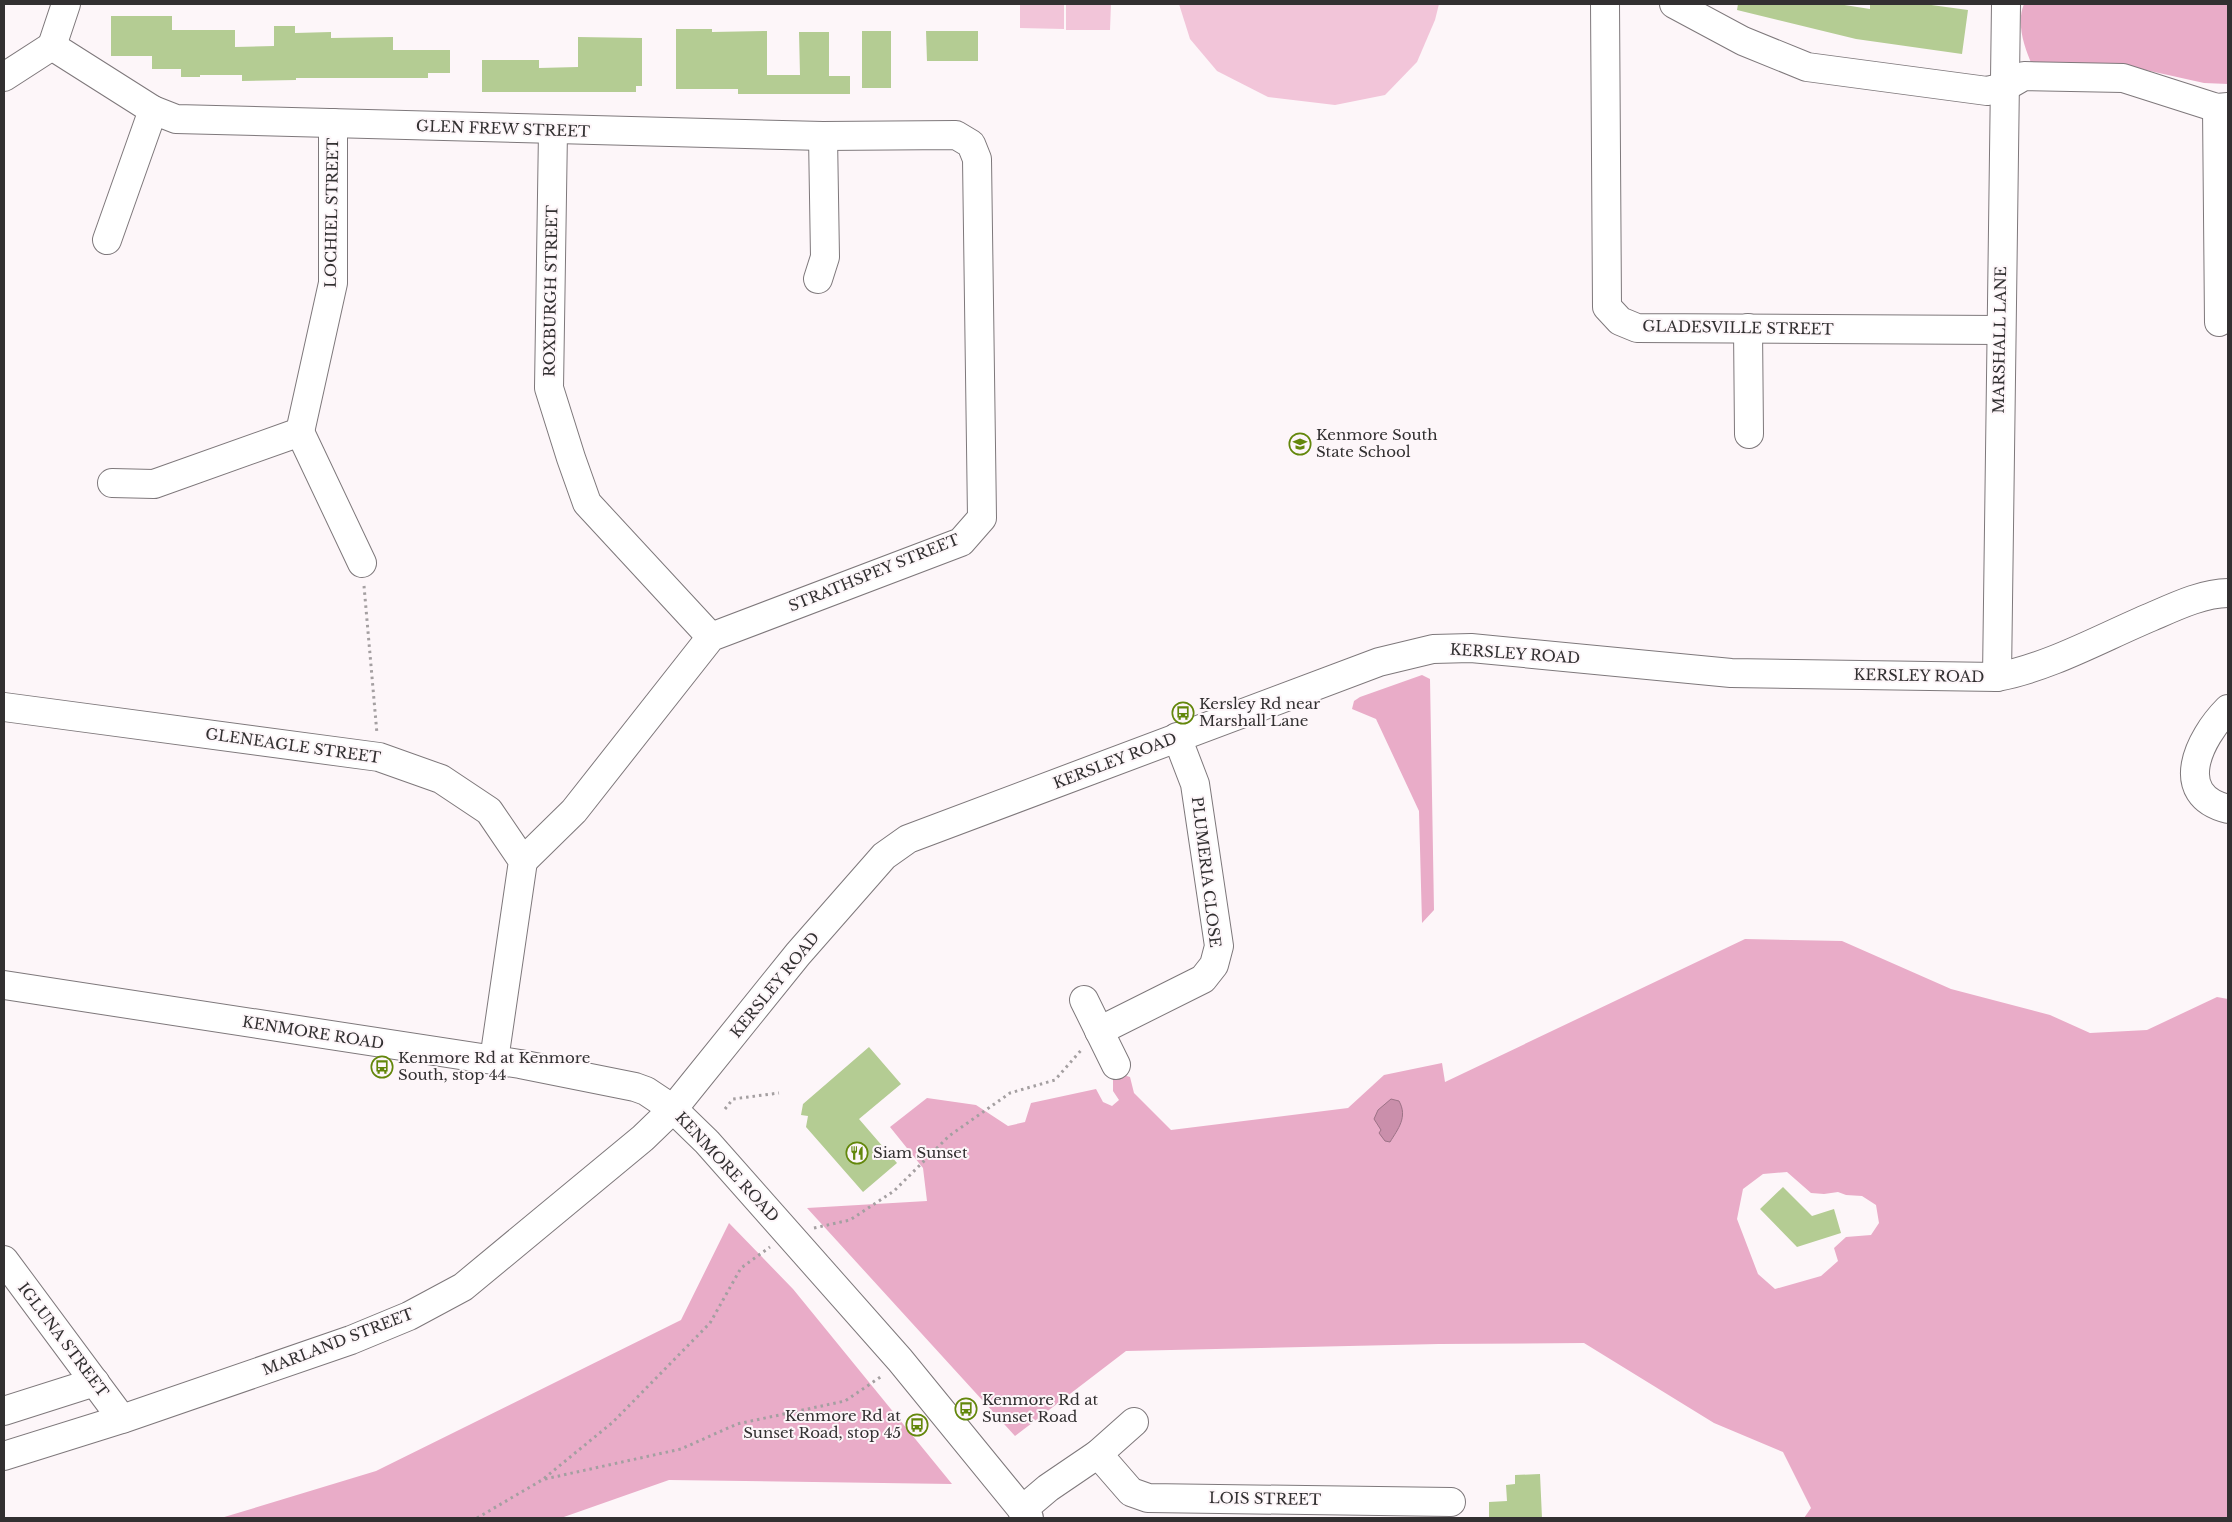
<svg xmlns="http://www.w3.org/2000/svg" width="2232" height="1522" font-family="'Libre Baskerville',serif">
<rect width="100%" height="100%" fill="#fdf6f9"/>
<g fill="#f2c5d9">
<polygon points="1020,4 1064,4 1064,29 1020,28"/>
<polygon points="1066,4 1111,4 1110,30 1066,30"/>
<polygon points="1179,4 1439,4 1435,20 1417,62 1385,95 1335,105 1268,97 1217,71 1190,39"/>
</g>
<g fill="#e9acc8" fill-rule="evenodd">
<path d="M2024,4h204v80l-24,-1 -81,-18h-91c-8,-19 -16,-42 -8,-61z"/>
<polygon points="1422,675 1430,679 1434,910 1422,923 1419,811 1376,719 1352,709 1354,701 1360,697"/>
<path d="M1745,939l97,2 109,48 99,26 40,18 57,-3 70,-33 11,2v519h-424l7,-10 -28,-56 -69,-29 -130,-80 -145,1 -313,7 -111,85 -208,-228 120,-7 -4,-33 -33,-41 37,-29 49,7 32,21 17,-4 6,-19 65,-14 7,13 9,4 7,-6 -6,-9v-11l7,-6 10,3 4,16 37,37 177,-22 36,-33 58,-12 3,19zM1787,1172l24,21 13,1 14,-2 8,3 16,1 14,9 3,18 -8,12 -25,2 -12,11 4,13 -17,15 -46,13 -17,-15 -21,-55 6,-30 20,-15z"/>
<polygon points="729,1223 793,1289 952,1484 669,1480 561,1518 221,1518 376,1471 681,1320"/>
</g>
<path fill="#ca8fab" stroke="#9c7286" d="M1391,1099l8,2c9,16 -1,28 -9,41l-5,-1 -6,-8 2,-3 -7,-11 4,-9z"/>
<g fill="#b4cc93">
<polygon points="1738,4 1838,4 1870,9 1870,4 1924,4 1968,10 1962,54 1856,39 1737,10"/>
<polygon points="111,16 172,16 172,30 235,30 235,47 274,46 274,26 295,26 295,33 331,32 331,38 393,37 393,50 450,50 450,73 428,73 428,78 296,78 296,80 242,81 242,75 200,75 200,77 181,77 181,69 152,69 152,56 111,56"/>
<polygon points="676,29 712,29 712,32 767,31 767,75 800,75 799,32 829,32 829,76 850,76 850,94 738,94 738,89 676,89"/>
<rect x="862" y="31" width="29" height="57"/>
<polygon points="926,31 978,31 978,61 927,61"/>
<polygon points="578,37 642,38 642,86 636,86 636,92 482,92 482,60 539,60 539,68 578,67"/>
<polygon points="869,1047 901,1084 859,1119 897,1163 863,1192 806,1127 808,1116 801,1115 803,1104"/>
<polygon points="1783,1187 1812,1216 1834,1209 1841,1233 1797,1247 1760,1209"/>
<polygon points="1540,1474 1542,1518 1489,1518 1489,1502 1507,1501 1506,1485 1515,1484 1515,1475"/>
</g>
<g fill="none" stroke-linecap="round" stroke-linejoin="round">
<g stroke="#7e787b" stroke-width="30">
<g id="minor">
<polyline points="1605,4 1607,307 1620,321 1637,328 2000,330"/>
<polyline points="1674,4 1743,41 1807,67 1987,91 2005,87 2024,76 2123,78 2217,108 2228,107"/>
<polyline points="52,46 153,110 176,119 823,136 956,135 971,144 977,159 982,518 961,542 711,637 574,811 523,861"/>
<polyline points="52,46 66,4"/>
<polyline points="4,77 52,46"/>
<polyline points="2217,108 2219,322"/>
<polyline points="553,131 549,388 571,458 587,503 711,637"/>
<polyline points="107,240 153,110"/>
<polyline points="818,279 825,257 823,136"/>
<polyline points="1748,328 1749,434"/>
<polyline points="300,432 362,563"/>
<polyline points="112,483 154,484 300,432 333,283 333,123"/>
<polyline points="1997,677 2006,4"/>
<polyline points="4,707 379,757 441,779 489,811 523,861 494,1060"/>
<path d="M2228,709c-29,29 -57,86 0,100"/>
<polyline points="4,985 520,1064 635,1087 646,1091 673,1109 707,1142 900,1360 1029,1518"/>
<polyline points="1084,1000 1116,1065"/>
<polyline points="1099,1031 1203,979 1214,965 1219,946 1195,784 1177,737"/>
<polyline points="4,1260 122,1419"/>
<polyline points="4,1411 95,1382"/>
<polyline points="1098,1454 1131,1492 1148,1498 1451,1502"/>
<path d="M4,1456l118,-37 229,-79 58,-24 54,-29 180,-149 30,-29 125,-155 86,-98 24,-17 471,-177 54,-13 38,-1 260,25 266,4c53,-10 104,-39 154,-60 23,-10 52,-24 77,-24"/>
<polyline points="1022,1510 1048,1488 1098,1454 1134,1422"/>
</g>
</g>
<g stroke="#a49fa1" stroke-width="3" stroke-dasharray="2.5 4" stroke-linecap="butt">
<polyline points="364,586 377,734"/>
<polyline points="725,1109 733,1099 779,1093"/>
<polyline points="814,1228 850,1220 894,1191 949,1136 1010,1093 1055,1080 1083,1048"/>
<polyline points="545,1479 681,1449 737,1424 845,1401 882,1376"/>
<polyline points="477,1518 542,1480 613,1422 710,1323 741,1268 770,1247"/>
</g>
<use href="#minor" stroke="#fff" stroke-width="28"/>
</g>
<defs>
<g id="school-ring" transform="scale(1.125)"><circle r="9.5" fill="#fdf6f9" stroke="#63870b" stroke-width="1.5"/><path d="M0-5L7-2L0 1L-7-2ZM-4 1L0 2.5L4 1V4Q0 6-4 4Z" fill="#63870b"/></g>
<g id="bus-ring" transform="scale(1.125)"><circle r="9.5" fill="#fdf6f9" stroke="#63870b" stroke-width="1.5"/><path d="M-5-6H5V4H4V6H2V4H-2V6H-4V4H-5ZM-3.5-4V0h7V-4ZM-3.5 1.2v1.5H-2V1.2ZM2 1.2v1.5H3.5V1.2Z" fill="#63870b"/></g>
<g id="restaurant-ring" transform="scale(1.125)"><circle r="9.5" fill="#fdf6f9" stroke="#63870b" stroke-width="1.5"/><path d="M-5-6h1v4h1v-4h1v4h1v-4h1v5L-1.5 .5V6h-2V.5L-5-1ZM5-6V6H3V1.5H1.5Q1.5-4 5-6Z" fill="#63870b"/></g>
</defs>
<g fill-rule="evenodd">
<use href="#school-ring" x="1300" y="444"/>
<use href="#bus-ring" x="1183" y="713"/>
<use href="#bus-ring" x="382" y="1067"/>
<use href="#restaurant-ring" x="857" y="1153"/>
<use href="#bus-ring" x="966" y="1409"/>
<use href="#bus-ring" x="917" y="1425"/>
</g>
<g text-anchor="middle" stroke-width="4" stroke-linejoin="round" paint-order="stroke">
<g font-size="15" fill="#323031" stroke="#fdf6f9">
<text transform="translate(503 129) rotate(2)" y="5">GLEN FREW STREET</text>
<text transform="translate(332 213) rotate(-89)" y="5">LOCHIEL STREET</text>
<text transform="translate(551 291) rotate(-89)" y="5">ROXBURGH STREET</text>
<text transform="translate(1738 328) rotate(1)" y="5">GLADESVILLE STREET</text>
<text transform="translate(2000 340) rotate(-89)" y="5">MARSHALL LANE</text>
<text transform="translate(874 573) rotate(-22)" y="5">STRATHSPEY STREET</text>
<text transform="translate(1515 654) rotate(4)" y="5">KERSLEY ROAD</text>
<text transform="translate(1919 676) rotate(1)" y="5">KERSLEY ROAD</text>
<text transform="translate(293 746) rotate(8)" y="5">GLENEAGLE STREET</text>
<text transform="translate(1115 761) rotate(-21)" y="5">KERSLEY ROAD</text>
<text transform="translate(1206 872) rotate(83)" y="5">PLUMERIA CLOSE</text>
<text transform="translate(775 985) rotate(-51)" y="5">KERSLEY ROAD</text>
<text transform="translate(313 1033) rotate(9)" y="5">KENMORE ROAD</text>
<text transform="translate(727 1167) rotate(47)" y="5">KENMORE ROAD</text>
<text transform="translate(63 1340) rotate(53)" y="5">IGLUNA STREET</text>
<text transform="translate(338 1342) rotate(-21)" y="5">MARLAND STREET</text>
<text transform="translate(1265 1499) rotate(1)" y="5">LOIS STREET</text>
</g>
<g font-size="15" fill="#323031" stroke="#fdf6f9" text-anchor="start">
<text x="1316" y="440">Kenmore South<tspan x="1316" dy="17">State School</tspan></text>
<text x="1199" y="709">Kersley Rd near<tspan x="1199" dy="17">Marshall Lane</tspan></text>
<text x="398" y="1063">Kenmore Rd at Kenmore<tspan x="398" dy="17">South, stop 44</tspan></text>
<text x="873" y="1158">Siam Sunset</text>
<text x="982" y="1405">Kenmore Rd at<tspan x="982" dy="17">Sunset Road</tspan></text>
<text x="901" y="1421" text-anchor="end">Kenmore Rd at<tspan x="901" dy="17">Sunset Road, stop 45</tspan></text>
</g>
</g>
<rect width="2232" height="1522" fill="none" stroke="#323031" stroke-width="10"/>
</svg>
